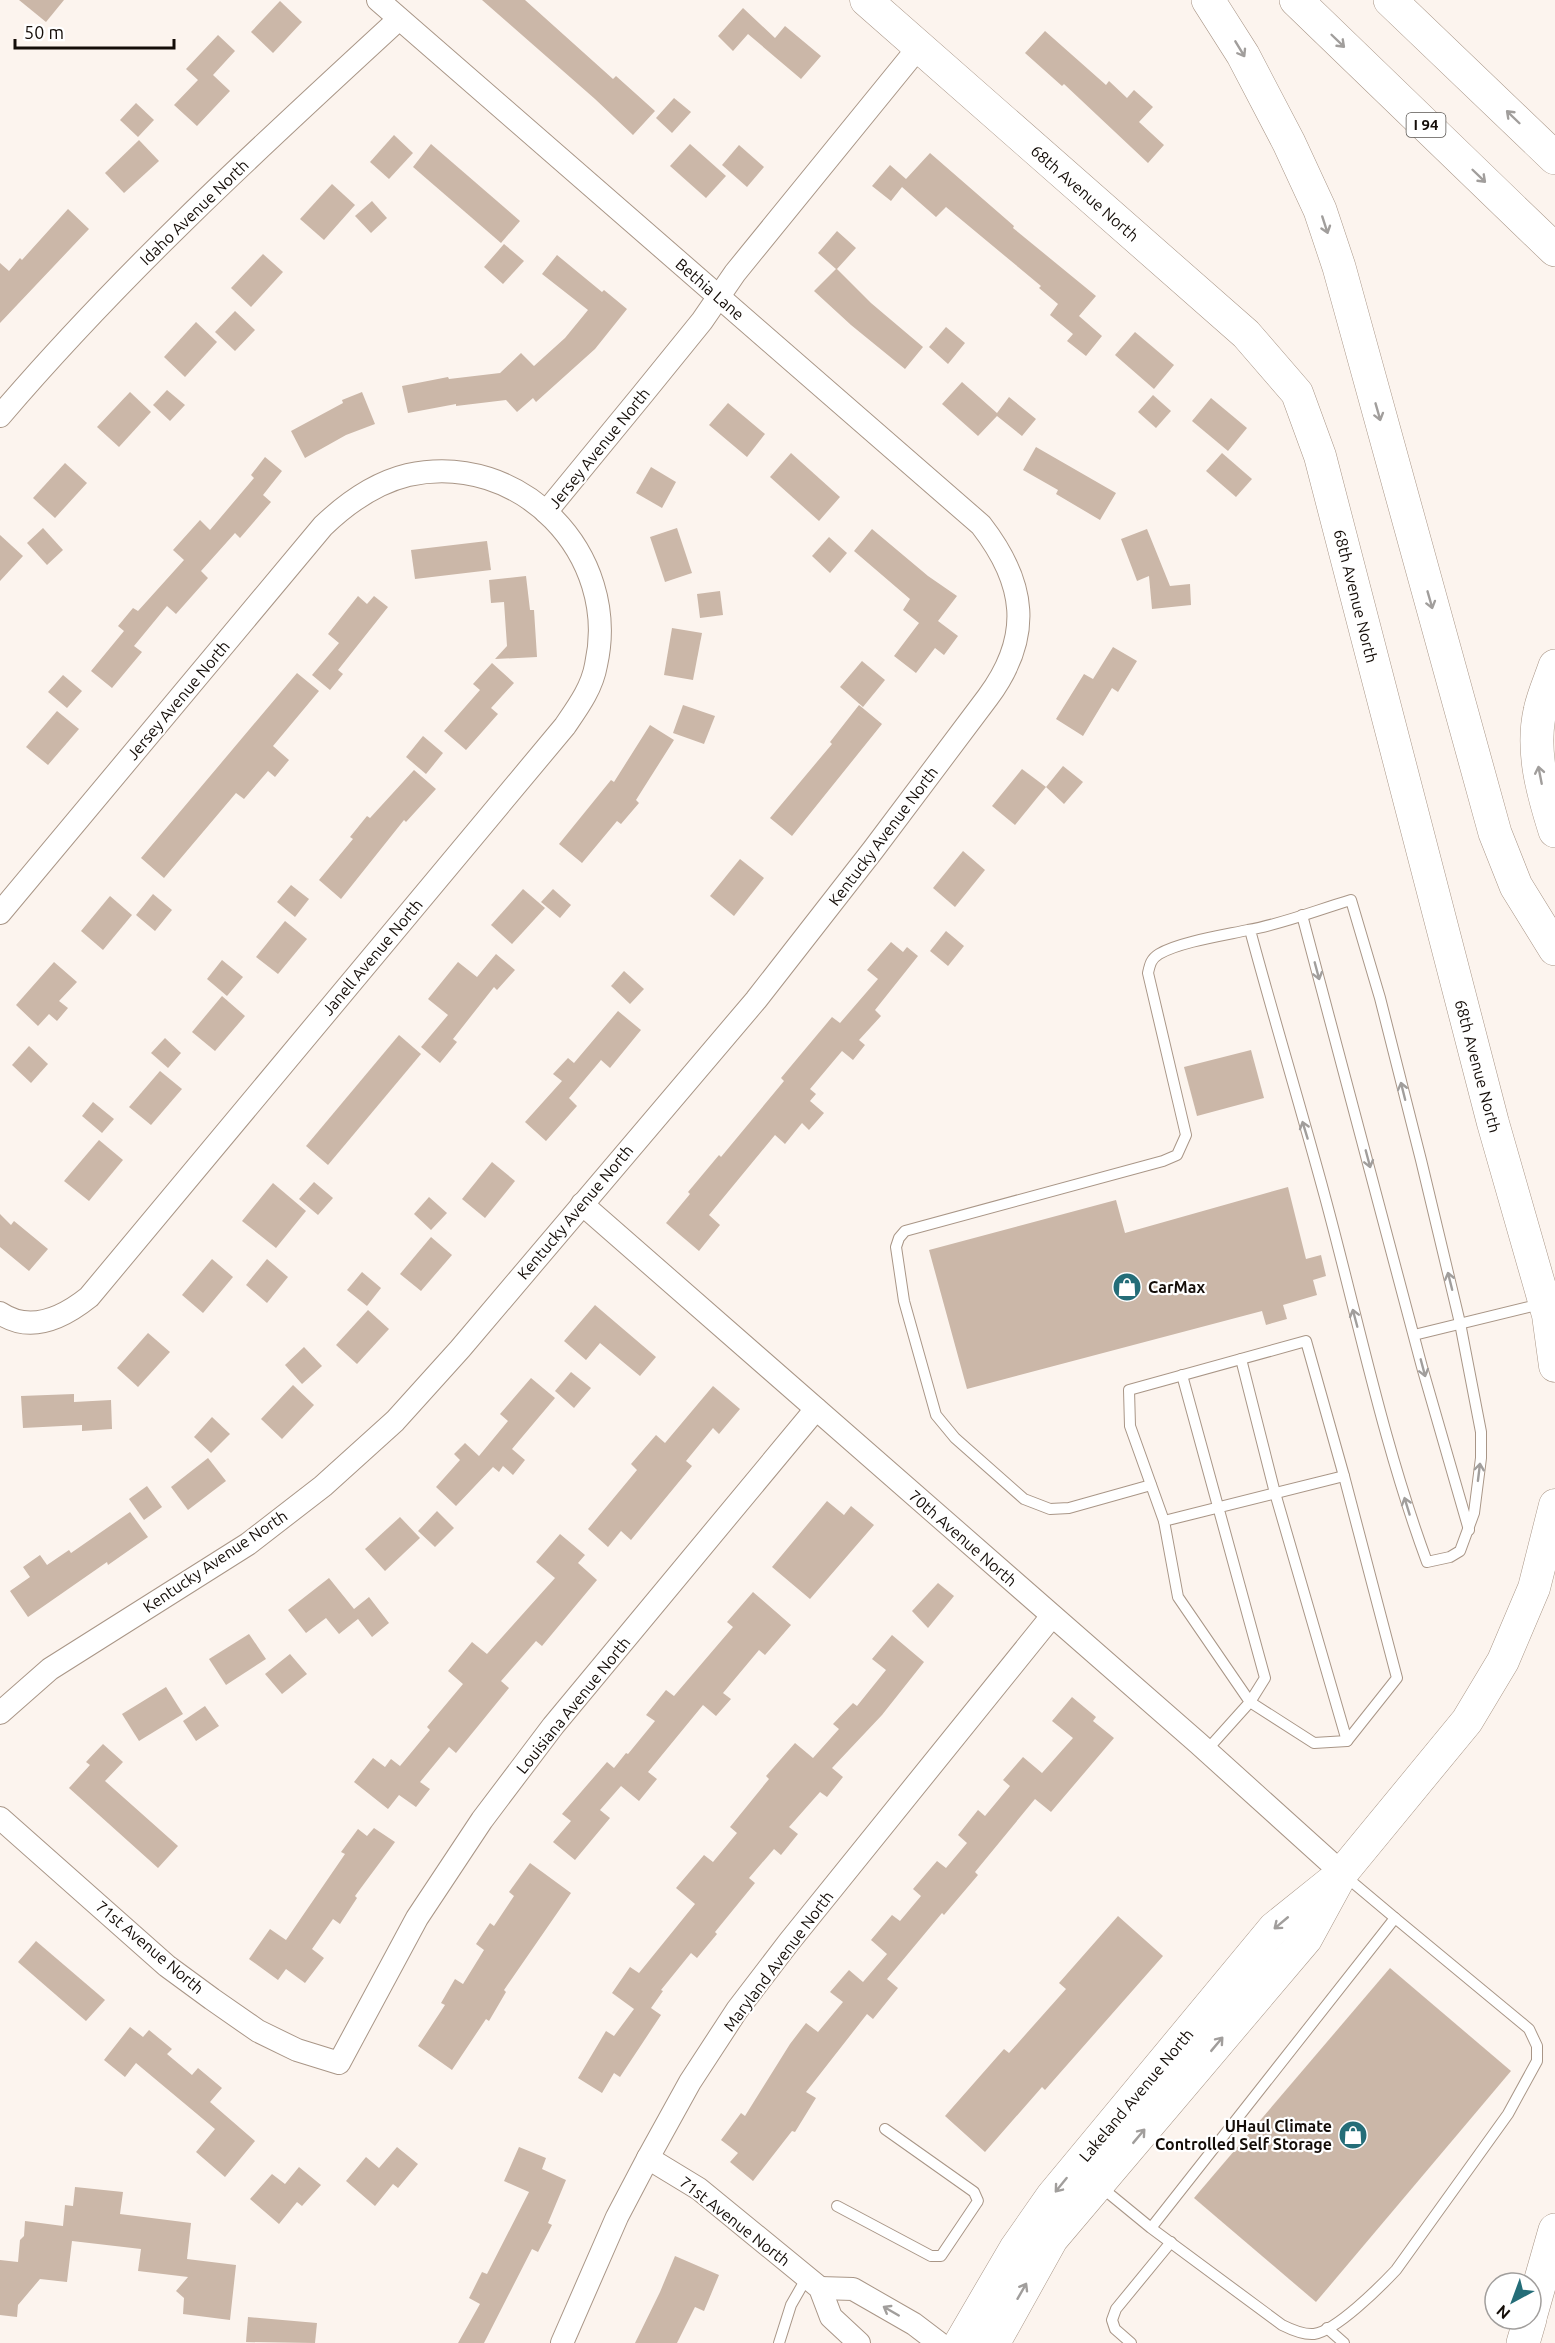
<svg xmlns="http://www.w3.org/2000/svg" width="1555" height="2343" font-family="Ubuntu,sans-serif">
<rect width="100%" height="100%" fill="#fcf4ee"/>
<g fill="#cbb7a8">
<polygon points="19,0 64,0 46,22"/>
<polygon points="482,0 525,0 613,79 616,76 655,111 633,135 595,99"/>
<polygon points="280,1 302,22 273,53 251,32"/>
<polygon points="743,8 775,38 785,26 821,56 801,79 748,34 733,51 718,36"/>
<polygon points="1045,31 1106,85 1109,81 1127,98 1134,90 1153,107 1139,122 1164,145 1148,163 1064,84 1062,86 1025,53"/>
<polygon points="218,35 235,51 213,75 230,91 197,126 174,105 198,80 186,69"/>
<polygon points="674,98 691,112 672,133 656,118"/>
<polygon points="136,103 154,120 138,137 120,120"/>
<polygon points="394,135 413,153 389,179 370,162"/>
<polygon points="139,140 159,161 124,193 105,173"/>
<polygon points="431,144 520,221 501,243 413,167"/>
<polygon points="690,144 726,176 706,198 670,166"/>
<polygon points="739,145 764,167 747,187 722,165"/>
<polygon points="930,153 1014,226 1013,228 1096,296 1079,316 1102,336 1086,356 1067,341 1073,334 1050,315 1058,304 1039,288 1041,286 946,207 936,217 902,187 891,201 872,186 890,165 906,179"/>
<polygon points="332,184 355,205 324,240 300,219"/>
<polygon points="372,201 387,218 371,233 355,216"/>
<polygon points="68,209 89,229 0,323 0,263 9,271 20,258 22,260"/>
<polygon points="837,231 856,248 837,269 871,303 923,347 905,369 851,325 814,291 836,269 818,253"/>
<polygon points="504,244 524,261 503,284 484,267"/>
<polygon points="263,254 283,272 251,307 231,288"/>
<polygon points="557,255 602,292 604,290 627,309 595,349 536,402 533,398 517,412 506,400 456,406 456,404 408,413 402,386 448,377 449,379 500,373 521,353 534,366 565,338 588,310 542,274"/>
<polygon points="235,311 255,330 235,351 215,332"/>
<polygon points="196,322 217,342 185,377 164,357"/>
<polygon points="946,327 965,343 948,364 929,347"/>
<polygon points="1135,332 1174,365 1154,389 1115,355"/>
<polygon points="962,382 997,413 1009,397 1036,419 1022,436 997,416 978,436 942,404"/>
<polygon points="167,390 185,405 170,421 153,405"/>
<polygon points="130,392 151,412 119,447 97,427"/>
<polygon points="362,392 375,424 346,435 305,458 291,431 343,403 342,400"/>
<polygon points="1153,395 1171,411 1156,428 1138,412"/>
<polygon points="1211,398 1247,428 1228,451 1192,421"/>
<polygon points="728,403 765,434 747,457 709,425"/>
<polygon points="1036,447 1116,493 1100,520 1056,494 1058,490 1023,470"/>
<polygon points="791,453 840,497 819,521 770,477"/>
<polygon points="1222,453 1252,479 1236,497 1206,471"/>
<polygon points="265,457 282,471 263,495 271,502 240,538 235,533 201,571 208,578 176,614 167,606 134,646 142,652 112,688 91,671 124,631 118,626 133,608 138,611 184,560 173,550 200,520 210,530 254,478 251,475"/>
<polygon points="65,463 87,483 55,518 33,498"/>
<polygon points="651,467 676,482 662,508 636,493"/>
<polygon points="43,528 63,550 47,565 27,543"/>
<polygon points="677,528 692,573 665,582 650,537"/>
<polygon points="872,529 928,576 957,596 938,621 958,636 944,655 935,648 916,673 894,656 919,623 903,610 910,599 854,551"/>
<polygon points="1147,529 1170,586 1190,584 1191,605 1152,609 1149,576 1137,581 1121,539"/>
<polygon points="0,535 23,556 0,581"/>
<polygon points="829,537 847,553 830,573 812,556"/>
<polygon points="487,541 491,570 415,579 411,550"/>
<polygon points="526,576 530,610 534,610 537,657 495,659 507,646 504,602 491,603 489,580"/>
<polygon points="720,591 723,615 700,618 697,594"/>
<polygon points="358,596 367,604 374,596 388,607 338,670 343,674 330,690 312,675 339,643 328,634"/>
<polygon points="672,628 702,633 693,680 664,675"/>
<polygon points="1113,647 1137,661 1118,692 1112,688 1083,736 1056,719 1084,674 1093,679"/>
<polygon points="862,661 885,680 863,707 840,687"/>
<polygon points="492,663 514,683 491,708 498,714 466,750 444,731 480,690 473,684"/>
<polygon points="297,673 319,691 273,746 289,760 275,777 268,771 244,799 236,793 164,878 141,858"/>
<polygon points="63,675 82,691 67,708 48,692"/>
<polygon points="683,705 715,716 704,744 673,733"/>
<polygon points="859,705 882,724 792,836 770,818 832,744 830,742"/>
<polygon points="57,711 79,729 48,765 26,747"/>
<polygon points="650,725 674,740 636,800 639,803 621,824 617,821 582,863 559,844 611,780 614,782"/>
<polygon points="423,736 443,753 426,774 406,757"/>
<polygon points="1063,766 1083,782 1064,804 1046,787"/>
<polygon points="1022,769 1046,787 1015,825 992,806"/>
<polygon points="414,770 436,789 406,822 404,820 341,899 319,880 353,839 350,837 367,816 370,818"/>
<polygon points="963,851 985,870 955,907 933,888"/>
<polygon points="740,859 764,878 734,916 710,896"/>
<polygon points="291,885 309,899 295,917 277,902"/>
<polygon points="523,889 545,908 512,944 491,925"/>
<polygon points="553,889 571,905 560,918 541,902"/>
<polygon points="153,894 172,910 155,931 136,915"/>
<polygon points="110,896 132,915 103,950 81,931"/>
<polygon points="285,921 307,939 278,974 256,957"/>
<polygon points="946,931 964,946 948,966 930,951"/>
<polygon points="891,942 903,952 907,947 918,956 875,1010 881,1016 859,1040 865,1045 853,1060 842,1051 810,1089 816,1094 810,1101 824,1113 809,1130 802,1123 785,1144 775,1135 709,1215 720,1225 699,1251 666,1223 690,1194 688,1192 719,1155 721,1157 784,1081 781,1078 832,1017 840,1023 878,979 867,970"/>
<polygon points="496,954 515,970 497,990 494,987 453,1039 457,1042 440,1063 421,1047 448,1015 428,999 458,962 477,977"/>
<polygon points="222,960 243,977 227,996 207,979"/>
<polygon points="54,962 77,982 59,1001 68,1008 57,1021 49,1014 38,1026 16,1005"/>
<polygon points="624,971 644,989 630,1004 611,986"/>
<polygon points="222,996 245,1016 215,1051 192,1032"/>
<polygon points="618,1011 641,1030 610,1068 601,1060 569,1098 577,1106 546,1141 525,1122 562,1081 553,1074 568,1058 574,1063"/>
<polygon points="399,1035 421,1054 328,1165 306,1146"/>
<polygon points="165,1038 181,1053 168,1068 151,1053"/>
<polygon points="29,1046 48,1064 31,1083 12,1065"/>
<polygon points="1251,1050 1264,1098 1197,1116 1184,1067"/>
<polygon points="160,1071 182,1089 151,1125 129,1107"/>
<polygon points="93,1102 114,1119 102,1133 82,1116"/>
<polygon points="99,1140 123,1160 89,1201 64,1181"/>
<polygon points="492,1162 515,1181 485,1218 462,1199"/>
<polygon points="314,1182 333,1198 318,1215 299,1199"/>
<polygon points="273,1183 306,1211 276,1248 242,1221"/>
<polygon points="1288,1187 1306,1259 1321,1255 1326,1276 1313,1280 1317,1295 1283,1305 1287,1319 1266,1325 1262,1311 967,1389 929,1250 1116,1200 1125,1233"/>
<polygon points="429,1197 447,1213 431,1230 414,1214"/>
<polygon points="0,1214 11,1225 14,1221 48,1249 29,1271 0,1247"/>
<polygon points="431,1237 452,1255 421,1291 400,1274"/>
<polygon points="212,1259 233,1277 203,1313 182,1295"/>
<polygon points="267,1259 288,1277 267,1303 246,1285"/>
<polygon points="362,1272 381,1288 367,1306 347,1290"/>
<polygon points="595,1305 656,1357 640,1376 600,1343 586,1360 564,1341"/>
<polygon points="368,1310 389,1329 357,1364 336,1345"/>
<polygon points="148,1333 170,1352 138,1387 117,1368"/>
<polygon points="304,1347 322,1366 302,1384 285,1365"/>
<polygon points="571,1372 591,1388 574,1408 555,1391"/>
<polygon points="531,1378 555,1398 512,1449 525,1460 513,1475 503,1466 499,1472 493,1467 456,1506 436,1487 460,1460 454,1454 465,1443 479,1456 508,1421 500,1414"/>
<polygon points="293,1385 314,1405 282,1439 261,1419"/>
<polygon points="713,1386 740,1409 719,1434 713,1428 686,1461 692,1466 631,1540 621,1531 608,1547 588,1529 637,1470 631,1464 656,1435 665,1443"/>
<polygon points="74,1394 74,1402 111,1400 112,1429 82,1431 82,1425 23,1428 21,1396"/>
<polygon points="212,1417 230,1434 211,1453 194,1437"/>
<polygon points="208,1458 226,1481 188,1510 171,1487"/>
<polygon points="147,1486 162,1507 144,1520 129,1499"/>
<polygon points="827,1501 844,1515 851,1506 874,1525 810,1599 772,1567"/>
<polygon points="437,1511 454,1528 435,1547 418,1531"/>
<polygon points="130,1512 148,1537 108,1565 107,1562 28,1617 10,1591 30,1577 23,1567 40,1555 47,1565 69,1550 71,1553"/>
<polygon points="400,1517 420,1538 385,1571 365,1549"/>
<polygon points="560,1534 585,1555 578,1563 597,1580 542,1646 536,1641 501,1681 509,1688 456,1753 449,1747 420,1782 430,1789 416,1807 399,1795 388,1809 354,1782 373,1758 385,1767 391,1759 400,1766 430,1730 427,1727 463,1684 448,1671 472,1642 487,1654 555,1578 536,1562"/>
<polygon points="329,1578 354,1609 369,1597 389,1623 372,1637 358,1619 339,1634 326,1618 306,1633 288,1610"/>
<polygon points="938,1583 954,1596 928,1628 912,1611"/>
<polygon points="753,1592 791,1625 765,1655 759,1650 723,1693 731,1699 716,1716 703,1705 648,1772 657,1779 639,1801 621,1786 600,1810 610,1818 575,1860 553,1842 571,1821 562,1814 607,1762 614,1768 626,1753 628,1754 655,1721 646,1715 666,1690 674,1696 733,1627 727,1622"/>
<polygon points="249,1634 266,1659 226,1685 209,1659"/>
<polygon points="892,1635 924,1662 882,1715 832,1768 843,1777 827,1797 820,1792 789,1827 798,1834 781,1855 774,1849 749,1878 755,1883 715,1932 717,1934 697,1958 691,1953 661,1990 663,1991 651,2008 661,2015 620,2077 614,2073 602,2093 578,2078 606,2031 614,2036 634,2009 612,1993 630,1967 639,1973 695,1904 676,1888 704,1855 713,1862 737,1833 730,1827 769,1779 766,1776 795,1743 813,1758 839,1729 833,1724 853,1703 857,1706 886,1670 872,1659"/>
<polygon points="290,1654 307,1674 282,1694 265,1674"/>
<polygon points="166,1687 183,1714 139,1741 122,1714"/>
<polygon points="1072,1697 1096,1717 1093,1721 1114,1738 1051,1812 1035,1799 975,1872 978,1875 944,1915 942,1913 887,1979 898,1988 873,2019 867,2014 806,2092 816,2098 795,2132 792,2131 753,2181 730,2162 738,2153 721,2140 741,2113 745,2116 790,2044 806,2023 818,2032 843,2002 830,1992 849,1970 863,1982 887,1954 871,1940 892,1915 900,1921 921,1896 913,1889 937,1861 946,1868 967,1843 958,1835 978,1810 985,1816 1010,1786 1003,1780 1023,1757 1042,1773 1073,1738 1052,1721"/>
<polygon points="205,1706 219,1726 196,1741 183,1721"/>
<polygon points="103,1744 123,1762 105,1781 178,1846 158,1868 69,1788 90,1765 86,1762"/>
<polygon points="374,1828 395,1842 355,1896 357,1898 340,1924 333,1919 312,1949 324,1958 305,1983 286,1969 278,1980 249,1959 270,1929 286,1940 345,1854 341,1852 358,1829 367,1836"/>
<polygon points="530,1863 571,1893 504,1990 506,1992 489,2021 486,2019 452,2070 418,2046 445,2005 441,2003 455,1979 463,1984 484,1950 476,1944 490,1923 494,1926 514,1896 509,1892"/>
<polygon points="1118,1916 1163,1956 1045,2090 1042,2087 985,2152 945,2116 1004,2049 1009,2053 1066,1989 1059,1983"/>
<polygon points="36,1941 105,2000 86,2021 18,1962"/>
<polygon points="1390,1968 1511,2071 1316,2302 1194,2198"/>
<polygon points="130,2027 143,2037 149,2030 172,2049 167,2054 192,2075 198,2068 222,2088 210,2102 255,2141 225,2177 196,2152 215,2129 136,2063 125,2077 104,2060"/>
<polygon points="397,2147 418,2164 398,2188 393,2184 375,2206 346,2181 366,2157 379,2168"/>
<polygon points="519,2147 546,2158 542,2169 566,2180 548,2223 552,2225 538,2252 532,2249 484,2343 458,2343 480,2304 469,2298 482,2272 487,2274 529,2192 504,2181"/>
<polygon points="299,2167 321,2185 302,2206 297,2202 279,2224 250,2199 272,2174 285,2184"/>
<polygon points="75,2187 123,2192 120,2214 191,2223 187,2259 236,2265 230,2320 183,2314 184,2298 176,2291 188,2277 138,2271 141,2249 72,2241 67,2282 40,2279 18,2305 17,2317 0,2315 0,2260 18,2262 20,2240 24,2236 25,2221 63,2226 65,2205 73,2206"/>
<polygon points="675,2256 719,2275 704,2311 695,2307 677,2343 635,2343 660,2292"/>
<polygon points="248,2317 317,2323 315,2343 246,2342"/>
</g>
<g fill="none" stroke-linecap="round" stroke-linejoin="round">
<g stroke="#a99687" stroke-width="12">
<g id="lane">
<polyline points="1302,915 1422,1367 1469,1530"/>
<polyline points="1414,1335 1541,1304"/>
<polyline points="1241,1359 1275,1493 1347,1741"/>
<path d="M1182,1375l83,303 -15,24 -72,-105 -14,-76c60,-15 120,-30 180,-45l53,202 -50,63 -33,2 -64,-41 -44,49"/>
<path d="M1151,1485l-82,23 -19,1 -26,-10 -69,-61 -19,-23 -32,-114 -8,-54 3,-9 6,-7 258,-70 14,-6 9,-20 -38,-162c2,-9 3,-14 11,-19 20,-12 66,-19 89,-24 35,-6 69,-20 103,-30l29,98 41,162 39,163 21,109v26l-7,55 -14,38 -10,6 -23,5c-44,-119 -69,-243 -102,-365 -24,-89 -51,-178 -75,-267"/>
<polyline points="1164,1521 1130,1426 1129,1390 1306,1341 1344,1476"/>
<polyline points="1345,1876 1395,1918"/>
<path d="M1101,2187l50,41 131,97c10,5 21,10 32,9 22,-3 66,-47 82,-64l112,-156 29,-53v-15l-8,-17 -134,-111 -244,310"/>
<polyline points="837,2206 931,2256 941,2256 978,2201 974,2192 885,2129"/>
<polyline points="1327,2328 1344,2343"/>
<polyline points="779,2343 791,2305 807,2277"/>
<polyline points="1131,2343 1115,2329 1112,2320 1116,2309 1171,2242"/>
</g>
</g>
<g stroke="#a99687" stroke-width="24">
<g id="street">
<path d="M0,416c122,-143 261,-270 399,-397"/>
<polyline points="546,512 642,395 702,321 735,273 918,48"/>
<path d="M0,913l323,-387c24,-23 52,-43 85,-51 112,-25 213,79 188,190 -4,23 -18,42 -31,61l-476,571c-25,20 -58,37 -89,16"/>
<polyline points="582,1204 1198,1743 1342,1873"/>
<path d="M0,1713l50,-44 198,-125 75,-58 72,-65 65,-72 296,-349 117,-150 115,-153c45,-61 38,-114 -7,-172l-603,-525"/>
<polyline points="0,1818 167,1966 212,1999 258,2031 297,2050 339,2063 417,1918 482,1820 553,1726 816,1409"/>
<polyline points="648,2158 699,2189 820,2288 831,2317 859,2343"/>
<polyline points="820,2288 853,2289 914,2324 939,2343"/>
<polyline points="562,2343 617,2217 648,2158 690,2082 737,2010 789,1942 1052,1616"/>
</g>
</g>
<g stroke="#a99687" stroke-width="33">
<g id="secondary">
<polyline points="866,0 1246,334 1297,393 1320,456 1493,1123 1548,1315 1555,1366"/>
<polyline points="960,2343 1015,2249 1052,2196 1274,1928 1330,1883"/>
<polyline points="994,2343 1052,2239 1306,1939 1342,1873 1467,1721 1503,1661 1534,1588 1555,1505"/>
</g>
</g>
<g stroke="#a99687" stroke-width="34">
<g id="highway">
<polyline points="1208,0 1243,55 1289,143 1320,210 1339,267 1495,833 1516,886 1555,949"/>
<polyline points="1296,0 1555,250"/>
<polyline points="1390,0 1555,158"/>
<path d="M1555,666c-5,15 -12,30 -15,45 -9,40 3,82 15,120"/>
<polyline points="1531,2314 1555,2230"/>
<polyline points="1523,2343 1530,2319"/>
</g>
</g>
<use href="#lane" stroke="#fff" stroke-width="10"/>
<use href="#street" stroke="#fff" stroke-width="22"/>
<use href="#secondary" stroke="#fff" stroke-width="32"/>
<use href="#highway" stroke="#fff" stroke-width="33"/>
</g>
<defs><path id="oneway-shaft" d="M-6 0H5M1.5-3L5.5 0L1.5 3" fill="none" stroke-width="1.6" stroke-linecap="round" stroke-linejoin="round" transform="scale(1.5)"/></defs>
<g stroke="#a19e9c">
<use href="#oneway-shaft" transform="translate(1338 41) rotate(44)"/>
<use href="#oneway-shaft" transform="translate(1240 49) rotate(59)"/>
<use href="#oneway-shaft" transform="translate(1513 117) rotate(-136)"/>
<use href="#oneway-shaft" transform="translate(1479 176) rotate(44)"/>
<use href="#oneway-shaft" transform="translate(1325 225) rotate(72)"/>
<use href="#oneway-shaft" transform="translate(1378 412) rotate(74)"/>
<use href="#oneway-shaft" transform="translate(1430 600) rotate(74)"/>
<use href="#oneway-shaft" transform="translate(1540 775) rotate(-101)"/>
<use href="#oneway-shaft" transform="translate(1317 971) rotate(75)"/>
<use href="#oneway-shaft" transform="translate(1403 1091) rotate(-104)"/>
<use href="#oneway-shaft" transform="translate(1305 1130) rotate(-107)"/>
<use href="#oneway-shaft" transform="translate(1368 1159) rotate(75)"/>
<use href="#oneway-shaft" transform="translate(1450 1281) rotate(-104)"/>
<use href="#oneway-shaft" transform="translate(1355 1318) rotate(-105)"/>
<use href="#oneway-shaft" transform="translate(1423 1368) rotate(75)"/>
<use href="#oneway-shaft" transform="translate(1479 1472) rotate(-83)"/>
<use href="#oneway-shaft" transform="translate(1407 1506) rotate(-107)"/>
<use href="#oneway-shaft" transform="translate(1281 1923) rotate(140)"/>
<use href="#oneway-shaft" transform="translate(1217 2044) rotate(-50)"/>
<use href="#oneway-shaft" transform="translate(1139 2136) rotate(-50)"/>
<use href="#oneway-shaft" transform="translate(1061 2185) rotate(129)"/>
<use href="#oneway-shaft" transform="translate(1022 2291) rotate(-60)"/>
<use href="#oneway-shaft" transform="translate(891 2311) rotate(-150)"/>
</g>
<defs>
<g id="shop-disc" transform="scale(1.5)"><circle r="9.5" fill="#246d78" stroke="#fff"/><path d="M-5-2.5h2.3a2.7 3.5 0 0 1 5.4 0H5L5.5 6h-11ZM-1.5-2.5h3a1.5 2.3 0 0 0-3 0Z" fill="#fff"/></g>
</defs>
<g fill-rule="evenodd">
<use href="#shop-disc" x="1127" y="1287"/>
<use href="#shop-disc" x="1353" y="2135"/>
</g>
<g text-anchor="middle" stroke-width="4.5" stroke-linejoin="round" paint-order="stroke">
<rect fill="#fff" stroke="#5a5652" stroke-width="1.5" x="1406.5" y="113" width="39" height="24" rx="4.5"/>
<g font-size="15" font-weight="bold" fill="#140d08">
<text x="1426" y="130">I 94</text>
</g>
<g font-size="16" fill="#140d08" stroke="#fff">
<text transform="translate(1085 193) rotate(41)" y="6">68th Avenue North</text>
<text transform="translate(194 212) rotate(-44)" y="6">Idaho Avenue North</text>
<text transform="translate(710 289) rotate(41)" y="6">Bethia Lane</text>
<text transform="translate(599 448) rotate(-51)" y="6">Jersey Avenue North</text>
<text transform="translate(1356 596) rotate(76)" y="6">68th Avenue North</text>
<text transform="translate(178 700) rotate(-50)" y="6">Jersey Avenue North</text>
<text transform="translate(883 836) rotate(-53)" y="6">Kentucky Avenue North</text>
<text transform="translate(372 957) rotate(-50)" y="6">Janell Avenue North</text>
<text transform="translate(1478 1066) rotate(75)" y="6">68th Avenue North</text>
<text transform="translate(575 1212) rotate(-50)" y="6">Kentucky Avenue North</text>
<text transform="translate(963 1538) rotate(41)" y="6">70th Avenue North</text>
<text transform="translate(215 1561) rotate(-34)" y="6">Kentucky Avenue North</text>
<text transform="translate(573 1705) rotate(-51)" y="6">Louisiana Avenue North</text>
<text transform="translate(150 1947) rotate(40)" y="6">71st Avenue North</text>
<text transform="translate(778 1961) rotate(-53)" y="6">Maryland Avenue North</text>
<text transform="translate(1136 2095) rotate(-50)" y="6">Lakeland Avenue North</text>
<text transform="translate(735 2221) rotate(38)" y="6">71st Avenue North</text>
</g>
<g font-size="16" font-weight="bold" fill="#140d08" stroke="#fff" text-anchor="start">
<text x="1148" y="1293">CarMax</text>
<text x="1332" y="2132" text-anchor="end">UHaul Climate<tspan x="1332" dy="18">Controlled Self Storage</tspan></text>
</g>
</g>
<g transform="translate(1513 2301) rotate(221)"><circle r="28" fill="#ffffff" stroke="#a19e9c" stroke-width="1.5"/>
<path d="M0-4.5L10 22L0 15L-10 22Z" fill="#246d78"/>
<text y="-9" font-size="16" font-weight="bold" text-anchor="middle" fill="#140d08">N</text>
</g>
<path d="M15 39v9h159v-9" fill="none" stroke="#140d08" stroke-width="3"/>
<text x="24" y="39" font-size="18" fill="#140d08" stroke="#ffffff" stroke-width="4.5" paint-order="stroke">50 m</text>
</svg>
